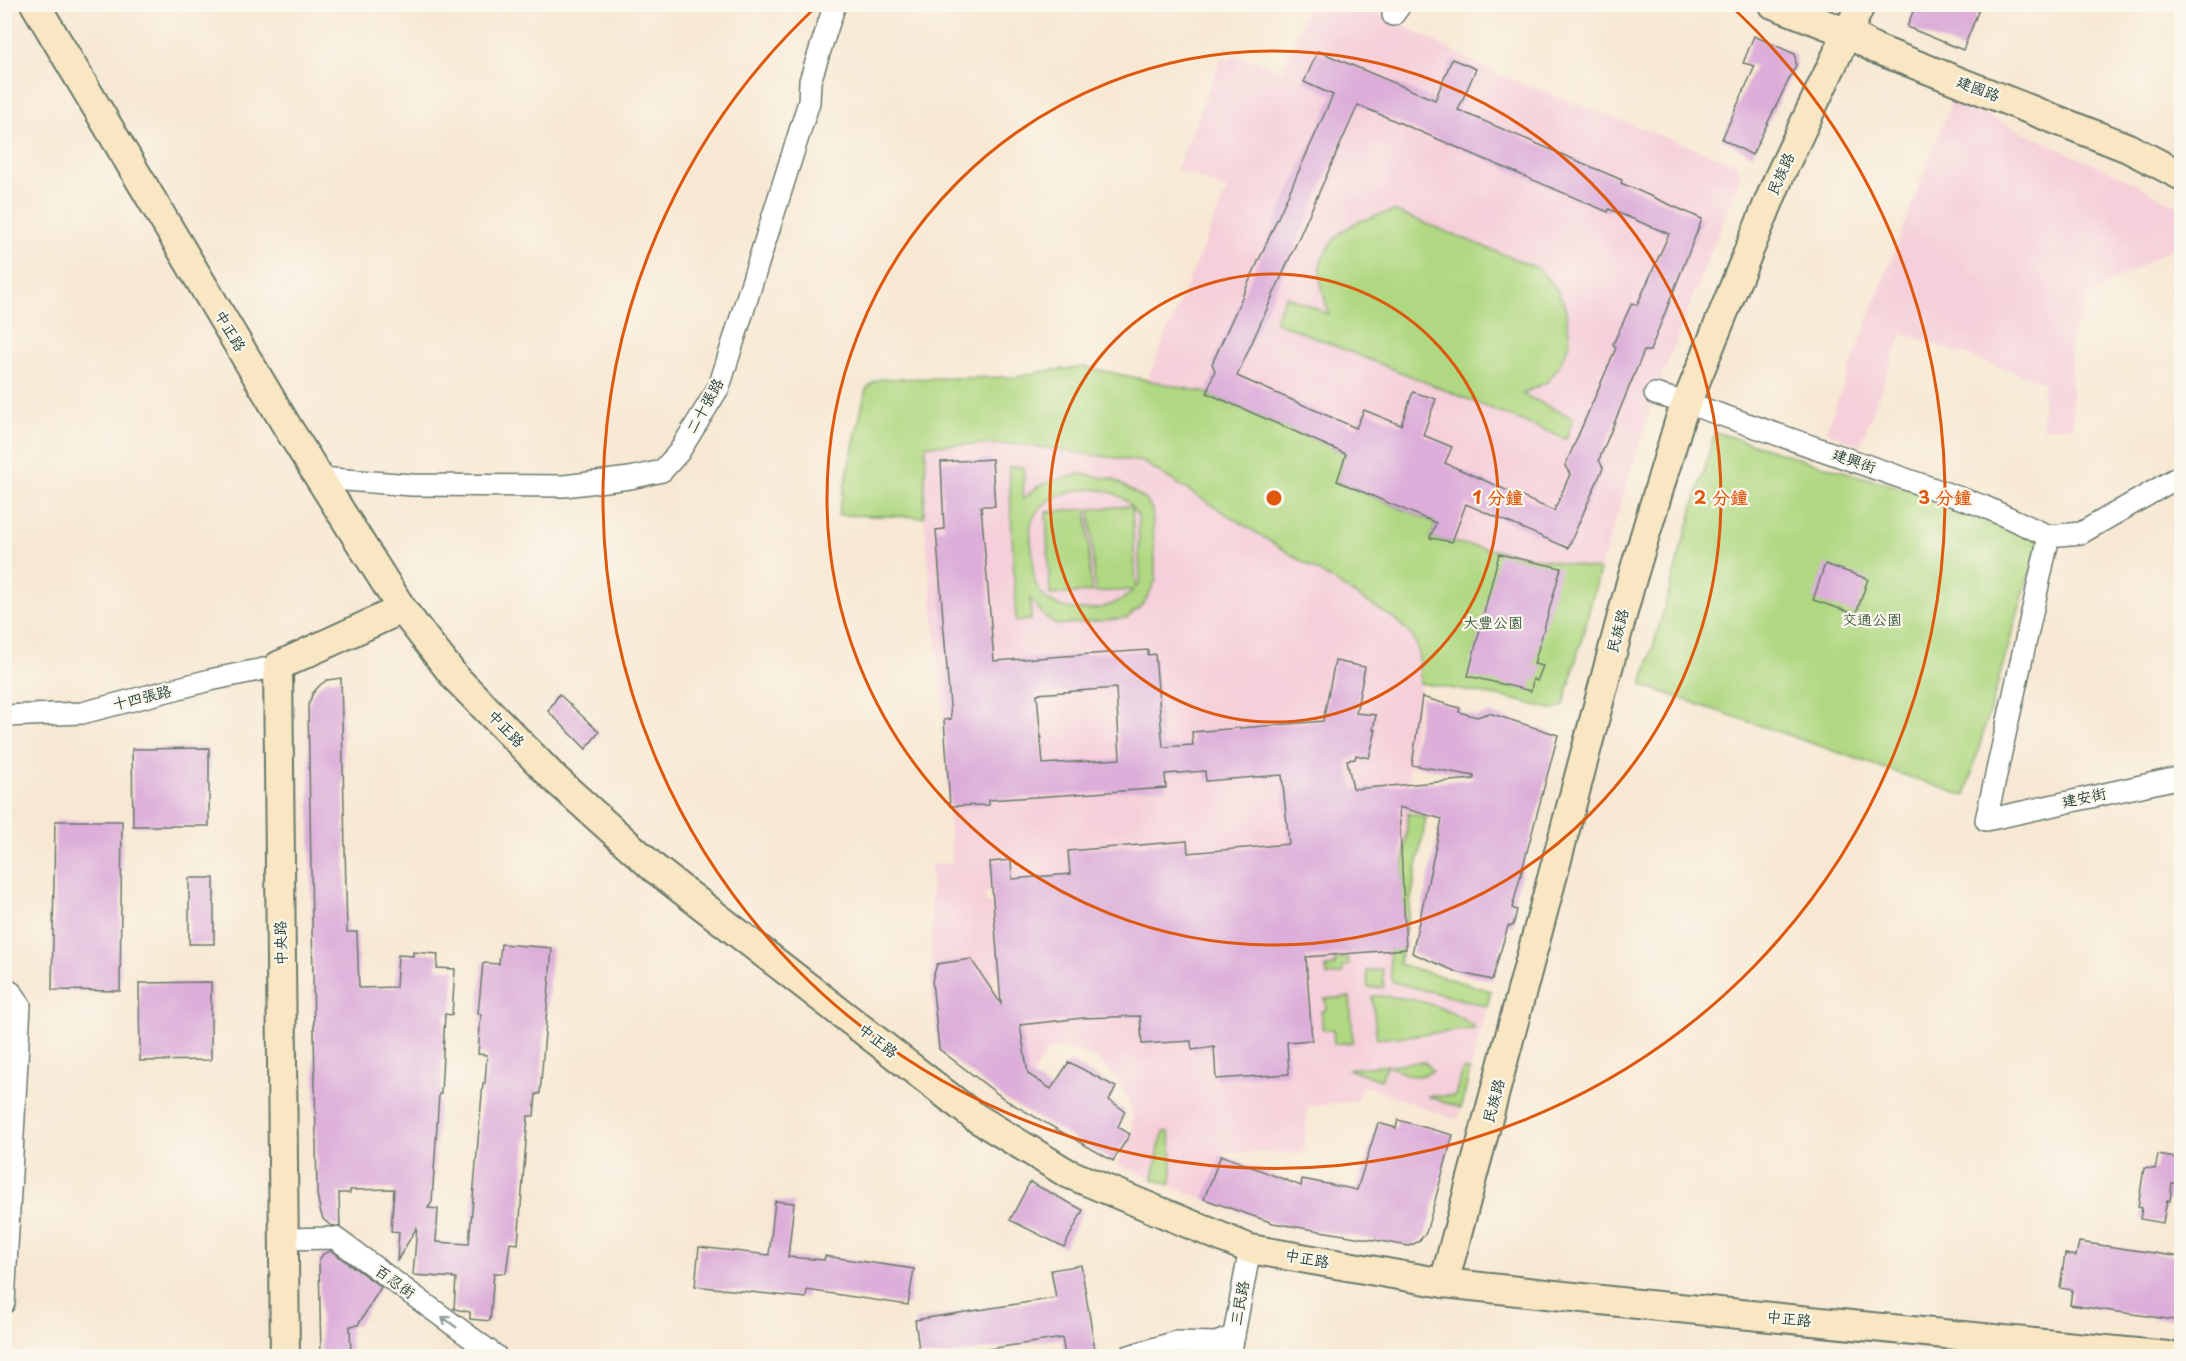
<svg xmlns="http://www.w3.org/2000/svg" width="2186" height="1361" font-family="'Playpen Sans','LXGW WenKai TC',sans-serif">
<rect width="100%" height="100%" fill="#fbf7ec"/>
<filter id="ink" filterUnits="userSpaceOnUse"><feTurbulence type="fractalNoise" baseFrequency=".0167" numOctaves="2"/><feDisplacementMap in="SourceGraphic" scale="12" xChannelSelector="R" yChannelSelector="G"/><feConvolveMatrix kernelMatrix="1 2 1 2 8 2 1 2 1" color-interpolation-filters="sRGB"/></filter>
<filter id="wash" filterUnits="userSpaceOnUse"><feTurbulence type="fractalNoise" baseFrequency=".008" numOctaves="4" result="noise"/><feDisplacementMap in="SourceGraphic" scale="24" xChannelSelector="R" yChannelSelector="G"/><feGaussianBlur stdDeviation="1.35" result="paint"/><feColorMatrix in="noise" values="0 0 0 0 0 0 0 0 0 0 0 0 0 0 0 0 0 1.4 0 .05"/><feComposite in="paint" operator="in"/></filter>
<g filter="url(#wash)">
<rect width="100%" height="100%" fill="#f7e8d3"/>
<g fill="#f5cfd9" fill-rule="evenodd">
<polygon points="1309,5 1350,5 1391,19 1499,75 1737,164 1741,175 1655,394 1600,570 1430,538 1435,523 1337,481 1345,453 1207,393 1147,380 1227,190 1177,169 1221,58 1230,60 1234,54 1282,70"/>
<polygon points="1952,100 2122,177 2181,208 2181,243 2088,296 2070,341 2073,426 2042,428 2043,382 1902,333 1860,446 1826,431"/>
<path d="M1017,444l126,18 250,156 18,14 7,14 2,42 -12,94v30l18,6 -27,146 92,27 -33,129 -95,-35 -6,16 -50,6 -3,46 -82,-1 -18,47 -86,-35 14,-34v-17l-8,-23 -10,-14 -20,-19 -26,-8 -20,1 -34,55 -13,-9 25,-33 -1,-10 -18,1 -24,-15 -8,-73 -5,-7 -33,5 -5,17 -1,-116 21,-2 -8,-143 -20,-203 2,-72zM1406,785v22l-7,1 3,67 -3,1 3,22 -5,1 2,21 -5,1 2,28 -71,7 -2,-8 -17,1 6,91 -120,10 -12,-136h-8l7,100 -4,1 1,7 -8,1 2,19 -28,2 -2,-28 -57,2 -81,9 -3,-39h-6l-1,-15 7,-1 -6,-69h-8v-11l7,-1 -1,-29 19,-2 2,19 74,-6 -1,-10 -16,1v-13l117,-10 2,12 101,-9 -5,-49z"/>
</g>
<g fill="#b0d882" stroke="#688a5b" stroke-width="1.5" fill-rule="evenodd">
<path d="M1394,211l144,57 19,22 8,16 5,36 -12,26 -11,14 -25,12 51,24 -7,21 -292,-118 12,-25 43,18c-4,-15 -10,-31 -9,-47 0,-4 3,-9 5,-13 13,-29 40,-36 69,-43z"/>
<path d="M1086,367l121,26 139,61 -9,28 99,41 -6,15 170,32 -36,135 -9,5 -52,-13 -83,-14c-2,-36 2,-42 -27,-65l-250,-156 -126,-18 -91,1 -2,72 -86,-2 28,-126 8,-7 7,-3 136,-2 28,-6z"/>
<polygon points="1715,432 1807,461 1997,515 2040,537 1965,796 1642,685"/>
<path d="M1009,467h15l-1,32 13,-11 14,-7 31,-7 32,5 32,20 7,10 4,71 -12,23 -17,15 -71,7 -12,-9 -14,-18 1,22 -15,1zM1087,489c16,0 33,3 44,17l-41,3 5,83 38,-2c-19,23 -73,28 -92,3 -8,-10 -8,-24 -8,-36 -1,-10 -4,-23 -2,-33 7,-25 33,-32 56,-35zM1132,508l6,8 2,67 -4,4z"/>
<polygon points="1087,509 1091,592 1050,595 1046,512"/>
<polygon points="1408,813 1426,818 1399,964 1491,991 1487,1006 1393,982 1391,978 1389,950 1397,949"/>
<polygon points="1348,958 1349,965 1342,967 1343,974 1327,976 1326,967 1335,966 1335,960"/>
<polygon points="1382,969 1384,987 1368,988 1367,971"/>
<path d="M1372,996c40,0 69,8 102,30v3l-97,10z"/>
<polygon points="1350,997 1353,1042 1334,1044 1333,1029 1323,1030 1321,1011 1326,1010 1325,999"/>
<path d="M1419,1062h6l8,9c-21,10 -27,3 -46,-6l-6,15 -33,-11z"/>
<polygon points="1463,1069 1470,1071 1461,1108 1427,1096 1455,1096"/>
<path d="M1164,1132h5c3,18 5,36 1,53l-17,-6 6,-32z"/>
</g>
<g id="blocks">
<g fill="#dcaed9" fill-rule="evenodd">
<polygon points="1916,4 1936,4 1951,11 1953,4 1981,4 1963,50 1907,27"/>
<polygon points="1754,36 1795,54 1796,65 1752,155 1722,139 1755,66 1743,63"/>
<path d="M1318,51l117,49 17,-41 24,10 -18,41 164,70 -1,3 81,36 -52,132h-6l-45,109 4,8 -35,80 -102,-44 -14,38 -22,-4 6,-15 -99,-42 9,-27 -139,-61 8,-23 -3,-6 121,-269 -29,-13zM1358,105l250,107 1,-3 60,25 -32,71 -5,-2 -19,41 3,4 -51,118 5,8 -16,37 -109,-48 7,-16 -29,-12 13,-36 -23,-7 -12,33 -37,-15 -8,18 -119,-52z"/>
<path d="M992,459l3,47h-14l13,155 154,-11v5l7,-1 8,93 30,-2 -1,-13 131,-11 12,-60 30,6 -9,46 20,2 -3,15h3l-7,28 -13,-3 -1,4 -8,1 6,29 121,-10v-3l-62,-11 10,-68 38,11 -1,4 18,5 12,-4 69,22 -46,173 5,2 -4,16h-5l-16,54 -35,-8 -45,-19 30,-134 -43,-12 7,142 -100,8 6,83 -25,2 2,32 -73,5 -2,-32 -22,3 -1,-9 -49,3 -2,-28 -57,2 -63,7 8,49 23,15 18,-27 47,25 -7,13 16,11 -7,16 12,7 -17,27 -106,-60 -68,-52 -7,-68 5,-17 34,-5 30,45 -11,-142 21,-2 1,19 58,-5 -2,-23 119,-10 1,12 101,-9 -7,-69 -76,6 -1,-10 -40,3 1,14 -177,12v5l-39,1 -6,-86 7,-1 -15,-189 8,-1 -3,-67zM1116,688l4,71 -77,5 -6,-70z"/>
<polygon points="1499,554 1561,568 1534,664 1543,666 1537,681 1533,679 1531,691 1468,676"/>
<polygon points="1825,564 1868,579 1856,614 1813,600"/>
<polygon points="341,678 347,932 357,932 359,988 396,987 398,955 413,956 413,952 438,954 437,968 455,969 452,1015 445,1014 441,1094 439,1094 432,1202 428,1208 438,1209 436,1242 469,1244 483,1083 485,1083 487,1055 478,1054 481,1014 478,1014 483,963 499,964 501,944 552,948 540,1094 536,1094 534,1116 528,1116 518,1244 510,1243 506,1273 494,1273 490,1321 470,1319 470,1312 454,1309 456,1278 413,1275 417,1227 397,1261 399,1232 391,1231 394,1189 350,1190 350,1193 339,1193 340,1227 330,1225 323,1219 320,1210 317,1194 308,706 313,693 320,685 327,680"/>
<polygon points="559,694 599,732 586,749 548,711"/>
<polygon points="209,748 209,826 133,826 132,749"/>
<polygon points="55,821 122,821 120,991 52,990"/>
<rect x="189" y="878" width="25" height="66"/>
<polygon points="211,982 211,1060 140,1061 139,983"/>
<polygon points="1398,1120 1453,1135 1426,1233 1418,1242 1409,1246 1273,1223 1204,1199 1221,1155 1301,1186 1302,1179 1357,1190 1378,1123 1396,1128"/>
<polygon points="2158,1155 2181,1159 2181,1184 2172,1183 2170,1201 2167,1200 2163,1223 2140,1219 2142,1208 2138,1207 2144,1168 2155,1169"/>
<polygon points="1030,1182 1083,1210 1064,1247 1010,1220"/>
<polygon points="775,1201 794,1203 788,1257 824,1260 825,1256 914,1269 908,1305 807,1290 806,1298 695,1286 699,1247 769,1255"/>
<polygon points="2079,1242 2181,1257 2181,1321 2070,1305 2072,1290 2060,1288 2065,1254 2076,1256"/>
<polygon points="331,1251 381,1287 358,1325 350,1326 351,1356 321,1356 319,1260 323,1254"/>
<polygon points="1081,1265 1096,1355 1065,1356 1062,1338 942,1356 920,1356 915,1320 1056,1298 1051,1270"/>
</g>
</g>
</g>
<g filter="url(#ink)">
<use href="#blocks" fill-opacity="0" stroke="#6b796c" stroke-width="1.5"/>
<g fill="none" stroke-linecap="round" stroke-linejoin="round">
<g stroke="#6b796c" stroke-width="24">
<g id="street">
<polyline points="1393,15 1401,4"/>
<polyline points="1655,394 1687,403 1983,506 2049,536 2081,533 2182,475"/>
<polyline points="319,478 412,485 564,486 630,478 662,471 679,452 719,387 809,102 810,81 835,4"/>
<polyline points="2049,536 1986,820 2182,777"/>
<polyline points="4,716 82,713 210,680 278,666"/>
<polyline points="4,987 13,994 20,1005 4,1303"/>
<polyline points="284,1239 335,1238 496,1356"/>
<polyline points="1129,1356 1176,1342 1216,1343 1234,1336"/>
<polyline points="1230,1356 1250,1249"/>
</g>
</g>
<g stroke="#6b796c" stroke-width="32">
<g id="secondary">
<polyline points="35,4 288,428 402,609 455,677 553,777 654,868 975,1117 1067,1173 1250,1249 1444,1283 1638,1304 2168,1356"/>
<polyline points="1773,4 1848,33 1876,49 2128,148 2182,176"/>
<polyline points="1444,1283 1631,582 1680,419 1779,177 1861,4"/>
<polyline points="285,1356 278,666 402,609"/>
</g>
</g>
<use href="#street" stroke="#fff" stroke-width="21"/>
<use href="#secondary" stroke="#f9e7c3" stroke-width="28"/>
</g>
<defs><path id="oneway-shaft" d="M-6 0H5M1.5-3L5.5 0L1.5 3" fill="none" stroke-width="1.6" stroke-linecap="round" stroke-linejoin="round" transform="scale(1.5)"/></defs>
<use stroke="#8f9e9a" href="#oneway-shaft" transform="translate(449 1322) rotate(-144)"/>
</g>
<g fill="none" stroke="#de580e" stroke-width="3">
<circle cx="1274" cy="498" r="224"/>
<circle cx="1274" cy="498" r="447"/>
<path d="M1732 7A671 671 0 1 1 816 7"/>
</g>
<g text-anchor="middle" stroke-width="4.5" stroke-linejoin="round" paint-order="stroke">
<g font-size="15" fill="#1f3d34" stroke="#fbf7ec">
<text transform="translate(1978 89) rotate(21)" y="5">建國路</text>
<text transform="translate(1781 174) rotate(-66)" y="5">民族路</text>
<text transform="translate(230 331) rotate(59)" y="5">中正路</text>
<text transform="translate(705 406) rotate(-61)" y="5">二十張路</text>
<text transform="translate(1854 461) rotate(19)" y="5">建興街</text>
<text transform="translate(1618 631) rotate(-75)" y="5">民族路</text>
<text transform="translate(142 698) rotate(-14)" y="5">十四張路</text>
<text transform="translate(506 729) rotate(46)" y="5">中正路</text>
<text transform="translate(2084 798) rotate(-12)" y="5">建安街</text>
<text transform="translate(281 943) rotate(-91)" y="5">中央路</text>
<text transform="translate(878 1041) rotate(38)" y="5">中正路</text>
<text transform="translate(1494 1101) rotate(-75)" y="5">民族路</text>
<text transform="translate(1307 1259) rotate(10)" y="5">中正路</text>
<text transform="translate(395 1282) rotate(36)" y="5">百忍街</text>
<text transform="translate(1240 1303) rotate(-80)" y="5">三民路</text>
<text transform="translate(1789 1319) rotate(6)" y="5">中正路</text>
</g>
<g font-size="15" fill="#3c5c44" stroke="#fbf7ec">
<text x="1872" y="625">交通公園</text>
<text x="1493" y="628">大豐公園</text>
</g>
</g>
<circle cx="1274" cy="498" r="9" fill="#de580e" stroke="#fbf7ec" stroke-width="3"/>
<g font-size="18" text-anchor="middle" font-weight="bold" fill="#de580e" stroke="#fbf7ec" stroke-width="4.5" stroke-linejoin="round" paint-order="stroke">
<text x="1498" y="504">1 分鐘</text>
<text x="1721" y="504">2 分鐘</text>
<text x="1945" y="504">3 分鐘</text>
</g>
<rect width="2186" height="1361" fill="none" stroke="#fbf7ec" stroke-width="24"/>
</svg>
